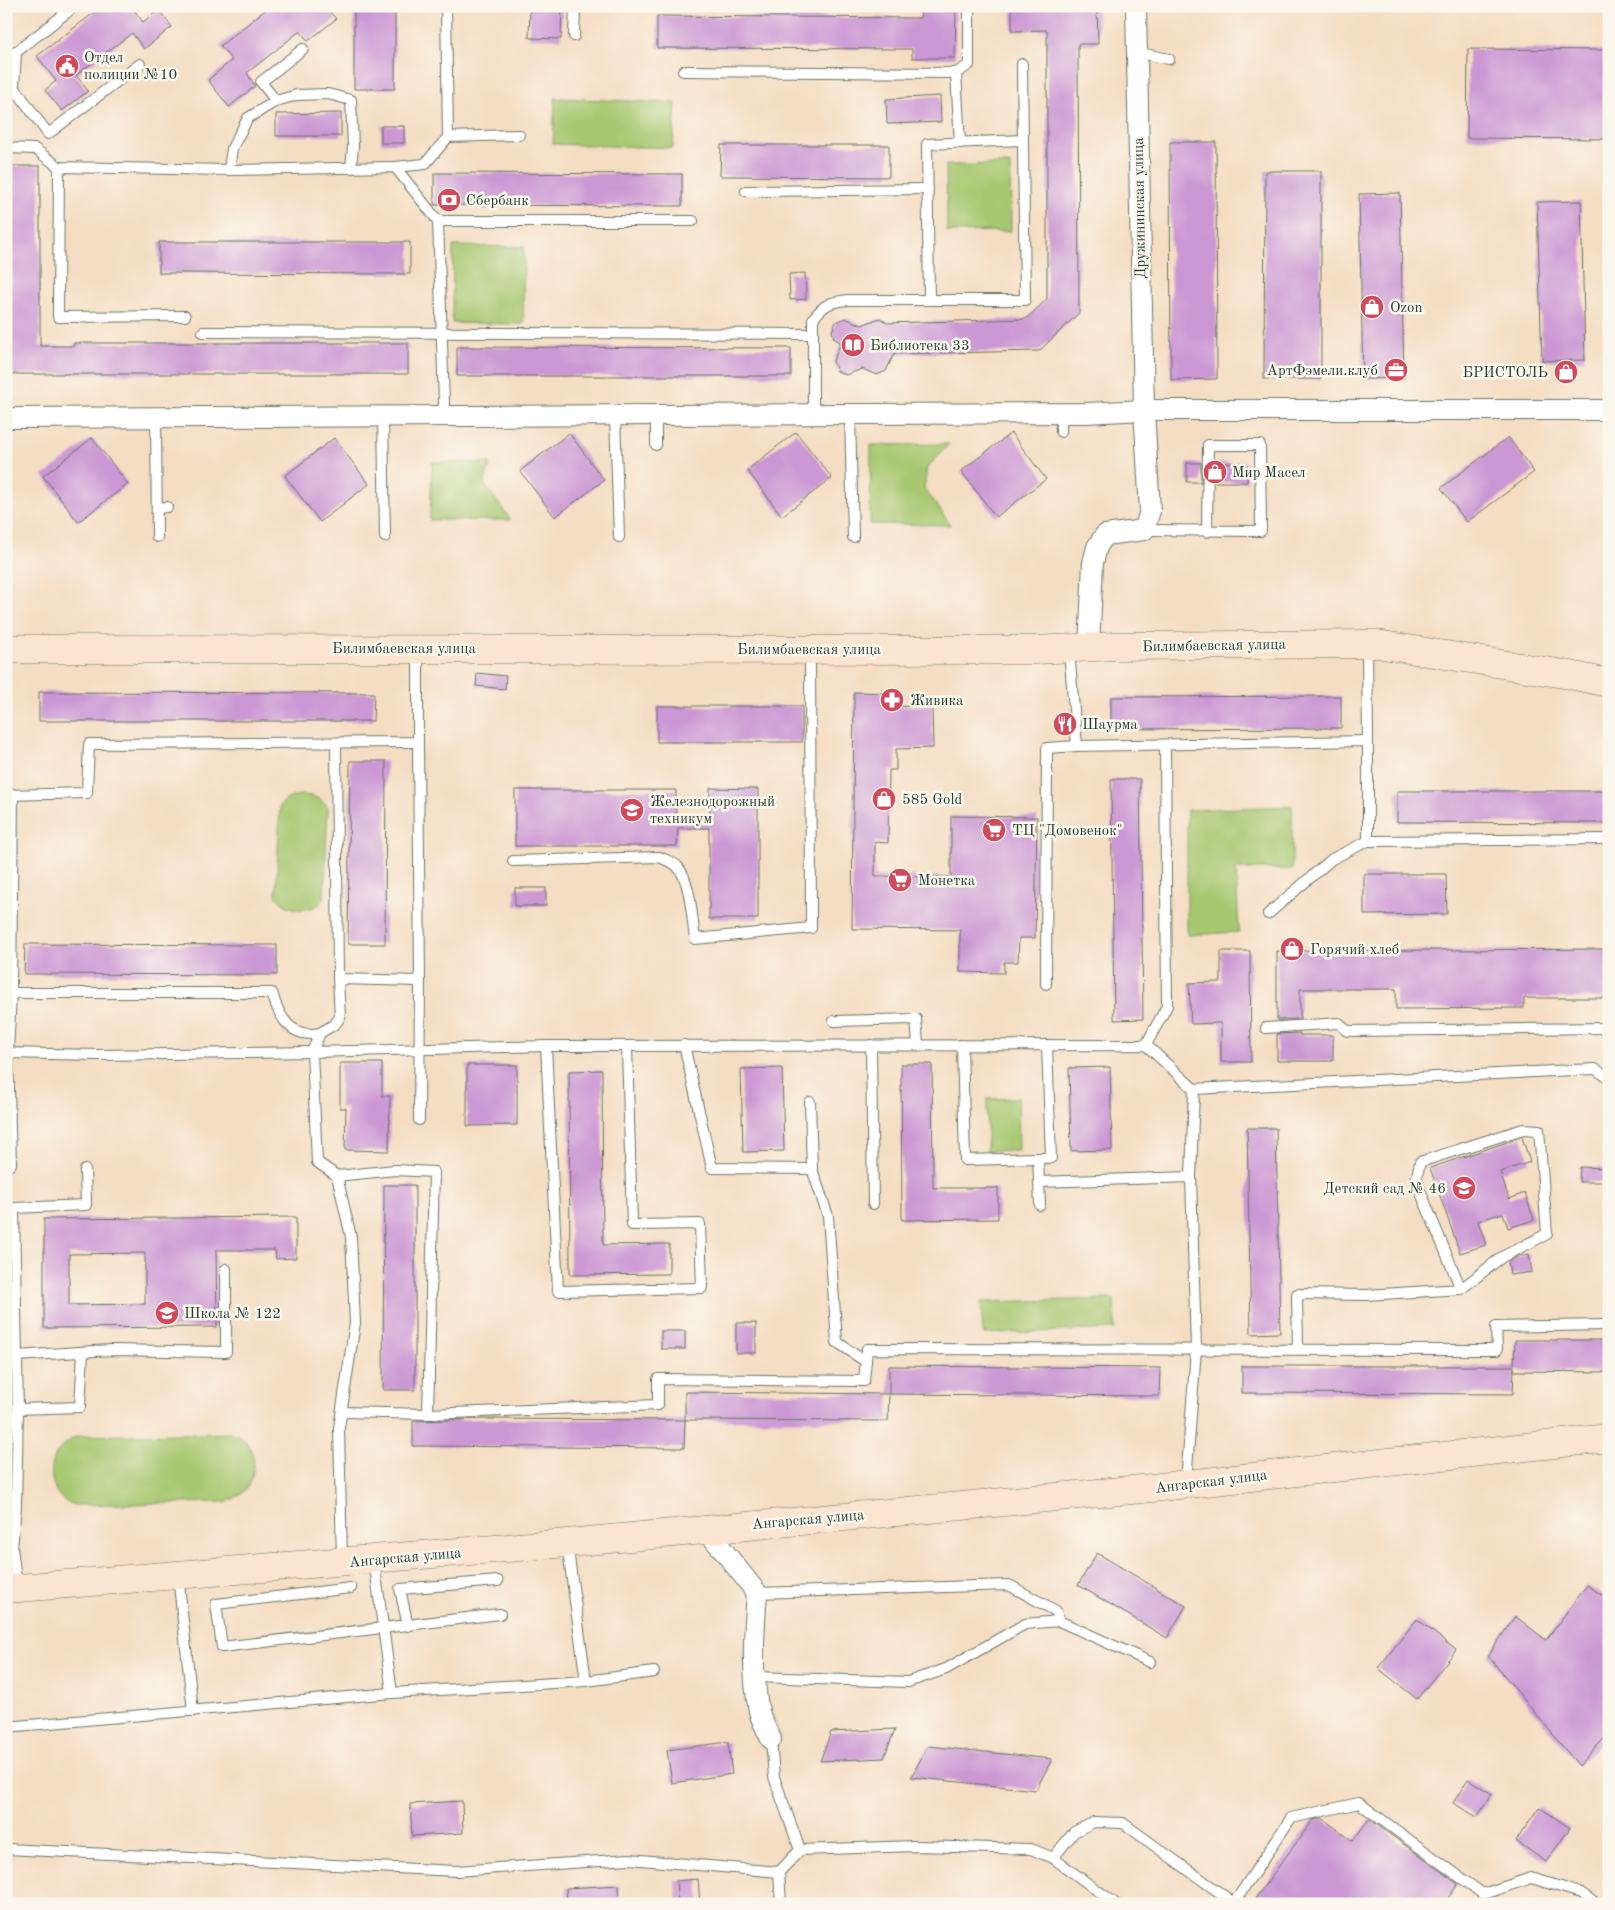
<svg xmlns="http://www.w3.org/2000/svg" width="1615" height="1910" font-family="'Old Standard TT',serif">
<rect width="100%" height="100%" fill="#fbf7ec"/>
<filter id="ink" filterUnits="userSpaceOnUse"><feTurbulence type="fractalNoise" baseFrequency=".02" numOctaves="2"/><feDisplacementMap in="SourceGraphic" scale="10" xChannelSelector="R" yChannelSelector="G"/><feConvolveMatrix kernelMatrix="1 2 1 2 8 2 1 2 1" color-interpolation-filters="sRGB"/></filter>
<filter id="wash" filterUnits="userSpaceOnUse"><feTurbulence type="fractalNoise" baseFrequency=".0096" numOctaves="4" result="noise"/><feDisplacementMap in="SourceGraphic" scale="20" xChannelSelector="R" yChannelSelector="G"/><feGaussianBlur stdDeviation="1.12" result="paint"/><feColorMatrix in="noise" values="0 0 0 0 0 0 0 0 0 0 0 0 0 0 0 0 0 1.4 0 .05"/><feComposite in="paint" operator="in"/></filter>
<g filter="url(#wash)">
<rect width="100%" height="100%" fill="#f4ddc2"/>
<g fill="#a7c871" stroke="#638252">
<polygon points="555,98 676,103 673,148 553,144"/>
<polygon points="1010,164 1011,231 947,232 946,165"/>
<polygon points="453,246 524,247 523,324 452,323"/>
<polygon points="949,444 927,468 924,488 951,525 870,524 871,445"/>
<polygon points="432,462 491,463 484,484 511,520 430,520"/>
<path d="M299,795c13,0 22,2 29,12l-4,92c-11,16 -40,12 -48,-4l4,-88c3,-8 12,-10 19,-12z"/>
<polygon points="1292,806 1292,869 1236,869 1239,932 1187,935 1187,810"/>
<polygon points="1018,1098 1019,1150 987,1151 987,1099"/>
<polygon points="1114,1299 1115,1329 983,1334 981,1302"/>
<path d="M232,1433c22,5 27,35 16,53 -5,7 -13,13 -22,16l-152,3c-22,-5 -28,-35 -17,-52 5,-8 13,-13 21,-17z"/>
</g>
<g id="blocks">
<g fill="#cb97d4" fill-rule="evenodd">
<polygon points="103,6 131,6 143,22 159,10 172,27 144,49 132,33 76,75 88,91 62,111 45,90 56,81 37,56"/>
<polygon points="270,6 325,6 336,19 308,41 300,31 247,73 255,86 229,107 208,80 232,60 220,46"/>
<polygon points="362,6 395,6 395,89 354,89 354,11 362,11"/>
<polygon points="530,6 562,6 561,39 529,38"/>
<polygon points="921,6 956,6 955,58 912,58 912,49 657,48 657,16 920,18"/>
<polygon points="1012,6 1097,6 1098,44 1078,44 1079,313 1039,351 894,354 886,371 877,375 862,369 846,375 837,371 833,361 841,343 834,338 832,331 836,322 845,318 862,325 880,318 887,323 1026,319 1047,299 1047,30 1012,31"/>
<polygon points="1468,49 1609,50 1609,139 1467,138"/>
<polygon points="940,96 941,122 887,124 886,99"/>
<polygon points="341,113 341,136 276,136 276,114"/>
<rect x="381" y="126" width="23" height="17"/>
<polygon points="1170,142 1216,142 1217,379 1171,380"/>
<polygon points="721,145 889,145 889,177 720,176"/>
<polygon points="6,166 40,166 40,346 74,346 74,343 408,343 408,374 6,374"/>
<polygon points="1265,171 1321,171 1321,379 1264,379"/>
<polygon points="434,173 682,174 682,206 434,205"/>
<polygon points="1400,193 1404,378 1363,379 1359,194"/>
<polygon points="1581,201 1585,360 1542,361 1537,202"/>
<polygon points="159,242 410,242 410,274 159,273"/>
<polygon points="805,273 806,299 790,300 789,274"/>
<polygon points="457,347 791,348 791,376 457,376"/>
<polygon points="796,432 832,478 782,516 747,470"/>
<polygon points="569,433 604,480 555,517 520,471"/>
<polygon points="1011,433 1046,479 996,517 961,471"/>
<polygon points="1508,437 1534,472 1467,522 1441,488"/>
<polygon points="92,438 128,484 78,522 43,476"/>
<polygon points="334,438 369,484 320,522 285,476"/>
<rect x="1187" y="463" width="14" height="19"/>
<polygon points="1215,463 1247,463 1247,482 1214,482"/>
<polygon points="477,673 506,676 505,689 476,686"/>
<polygon points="39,692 374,693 373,721 39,721"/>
<polygon points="854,692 894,693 894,707 932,705 933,748 896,749 896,770 889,770 888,843 875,842 875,876 951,877 951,816 1037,817 1035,938 1019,938 1018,962 1004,962 1004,973 960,972 960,930 852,929"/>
<polygon points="1341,696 1341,728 1111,729 1111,697"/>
<rect x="657" y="706" width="145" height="36"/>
<polygon points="350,761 386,761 385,944 348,944"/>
<polygon points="1111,779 1140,779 1143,1019 1114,1020"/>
<polygon points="710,788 758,789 758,919 709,919 709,828 678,828 677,846 515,846 515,790 676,790 676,815 710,815"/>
<polygon points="1397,791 1609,791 1609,823 1397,822"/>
<polygon points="1364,874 1446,874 1447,914 1364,915"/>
<rect x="515" y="888" width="31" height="18"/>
<polygon points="25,944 277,945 277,975 24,974"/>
<polygon points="1609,949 1609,998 1524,998 1524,1008 1396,1009 1396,989 1300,989 1300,1019 1277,1020 1277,951"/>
<polygon points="1221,951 1250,951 1251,1062 1221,1062 1221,1023 1191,1024 1189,983 1221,982"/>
<polygon points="1300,1033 1300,1035 1333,1035 1333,1061 1277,1061 1277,1034"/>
<polygon points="340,1063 382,1063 382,1096 390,1096 389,1151 345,1150 346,1108 340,1108"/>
<polygon points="901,1064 932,1064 933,1188 998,1188 998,1219 902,1220"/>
<polygon points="467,1065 517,1065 517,1125 467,1126"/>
<polygon points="1110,1067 1112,1150 1071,1151 1069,1068"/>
<polygon points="782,1068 784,1151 743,1152 741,1069"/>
<polygon points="602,1070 603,1245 669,1244 669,1274 570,1275 569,1071"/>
<polygon points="1247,1128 1276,1128 1280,1333 1251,1334"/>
<polygon points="1522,1137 1530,1162 1500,1172 1509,1199 1525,1193 1534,1220 1508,1228 1503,1213 1478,1221 1486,1245 1460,1253 1430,1168"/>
<polygon points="1580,1167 1606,1168 1605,1182 1579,1182"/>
<polygon points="384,1185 415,1185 415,1390 383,1390"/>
<path d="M296,1217v41l-20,1 -1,-9h-59l1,77 -173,1v-109zM145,1253v51l-76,1v-51z"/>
<polygon points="1529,1254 1532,1272 1510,1275 1508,1262 1519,1256"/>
<rect x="736" y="1323" width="20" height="30"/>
<rect x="661" y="1331" width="24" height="18"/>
<polygon points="1515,1340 1609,1340 1609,1372 1514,1371 1514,1367 1513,1394 1242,1393 1242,1366 1514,1366"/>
<polygon points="889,1366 1160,1368 1159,1396 889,1394"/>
<polygon points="685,1392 889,1394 888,1421 685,1420"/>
<polygon points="488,1419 685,1420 684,1448 413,1446 413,1421"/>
<polygon points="1097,1553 1186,1606 1167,1638 1078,1585"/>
<polygon points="1587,1585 1609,1600 1609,1733 1579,1766 1488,1656 1515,1616 1546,1640"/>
<polygon points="1417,1619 1456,1650 1417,1699 1378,1668"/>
<polygon points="895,1729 884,1758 820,1761 831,1732"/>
<polygon points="728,1742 732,1774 672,1783 667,1750"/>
<polygon points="928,1746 1052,1759 1036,1790 911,1777"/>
<polygon points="1468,1779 1492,1794 1477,1817 1453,1803"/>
<polygon points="462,1801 463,1833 412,1836 410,1804"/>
<polygon points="1539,1807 1570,1828 1546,1862 1516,1841"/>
<polygon points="1322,1818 1353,1841 1369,1819 1458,1884 1444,1904 1251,1904 1313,1820"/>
<polygon points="698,1879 700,1904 678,1904 676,1881"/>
<polygon points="619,1885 620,1904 567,1904 566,1888"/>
</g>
</g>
</g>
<g filter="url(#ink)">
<use href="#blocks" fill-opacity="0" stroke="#6a7566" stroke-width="1"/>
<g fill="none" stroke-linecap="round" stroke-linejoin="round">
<g stroke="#6a7566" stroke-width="12">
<g id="lane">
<polyline points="446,6 448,137"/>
<polyline points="574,36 575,6"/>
<polyline points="1136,52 1169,59"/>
<polyline points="683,71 956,73 960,143"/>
<polyline points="956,73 969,65 969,6"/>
<polyline points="6,87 14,87 48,134 140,64"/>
<polyline points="14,87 16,52 75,6"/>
<polyline points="276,101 261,82 303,49"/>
<polyline points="6,148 35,149 59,167 229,170 395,167 438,221 444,403 442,416"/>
<polyline points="59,167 58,317 185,316"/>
<polyline points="395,167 425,164 448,137 519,135"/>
<polyline points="229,170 232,148 248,118 276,101 297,95 328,94 351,100 353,147 351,168"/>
<polyline points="746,191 928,189"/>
<polyline points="438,221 693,221"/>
<polyline points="929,300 927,144 1023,140"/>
<polyline points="203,332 812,334"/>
<path d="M813,414v-95c11,-15 17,-17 35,-19h177l-3,-236"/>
<polyline points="850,414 853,537"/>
<polyline points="615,415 619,537"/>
<polyline points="383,417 385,537"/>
<polyline points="156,418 157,537"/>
<polyline points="1061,432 1061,413"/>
<polyline points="656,445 656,415"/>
<polyline points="157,508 167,507"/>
<polyline points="1144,530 1261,531 1260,445 1208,445 1207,532"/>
<polyline points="1367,644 1368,741"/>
<polyline points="1069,650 1077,746 1368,741 1368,841 1609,839"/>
<polyline points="418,742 420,981 419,1120"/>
<polyline points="336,743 338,979 420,981"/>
<polyline points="6,795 87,793 89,744 418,742 418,650"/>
<path d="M513,861l147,-4c5,3 13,5 17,9 14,14 15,54 18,73l116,-11 -1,-277"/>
<polyline points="1268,914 1332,859 1368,841"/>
<polyline points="338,979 340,1017 335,1024 320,1033 312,1052 317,1162 337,1176 395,1170 434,1172 428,1414"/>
<polyline points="1046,984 1047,748 1077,746"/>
<path d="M11,993h261c7,24 19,46 48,40"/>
<polyline points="834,1021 916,1019 918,1045"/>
<polyline points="1266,1028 1339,1023 1347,1031 1609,1028"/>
<polyline points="684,1045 712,1168 812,1169 810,1102"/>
<polyline points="871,1045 873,1204"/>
<polyline points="962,1045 965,1160 1038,1158 1040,1205"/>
<polyline points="1146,1045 1167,1006 1165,745"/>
<polyline points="546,1046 558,1291 702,1288 700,1224 632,1225 627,1046"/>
<polyline points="6,1053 97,1055 312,1052 546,1046 1146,1045 1194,1089 1595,1069 1609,1078"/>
<polyline points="1038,1158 1051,1158 1047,1045"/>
<polyline points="6,1168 11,1164 8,1053 11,993 13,794"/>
<polyline points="812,1169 828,1216 837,1342 866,1362"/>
<polyline points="337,1176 351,1237 355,1323 339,1428 342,1562"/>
<polyline points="1039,1182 1191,1177"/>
<polyline points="1298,1349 1297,1294 1366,1295 1461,1289 1416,1181 1420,1162 1523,1129 1539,1130 1547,1234 1502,1257 1461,1289"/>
<polyline points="16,1356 111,1350 226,1352 226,1269"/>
<polyline points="18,1409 80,1407 83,1352"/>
<polyline points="342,1412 428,1414 658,1405 658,1379 864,1381 867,1349 1497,1350 1496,1327 1609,1325"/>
<polyline points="1186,1483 1196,1349 1191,1177 1194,1089"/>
<polyline points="567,1543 586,1681"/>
<polyline points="374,1560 392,1693"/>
<polyline points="178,1576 193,1711"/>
<polyline points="17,1587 12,1548 16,1506 18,1409 14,1208 86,1205 85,1170"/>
<polyline points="351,1588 216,1604 222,1647 500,1614"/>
<polyline points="757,1593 1009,1585 1056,1611 1059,1621 1150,1662"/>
<polyline points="408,1626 400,1589 498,1581"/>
<polyline points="754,1677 908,1682 946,1669 1025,1624 1059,1621"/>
<polyline points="6,1727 392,1693 586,1681 654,1672"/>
<polyline points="771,1739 774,1777 800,1850"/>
<polyline points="6,1849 456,1871 629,1859 779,1872 800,1850 915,1846 1031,1849 1053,1858 1116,1904"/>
<polyline points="1053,1858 1074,1832 1094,1822 1123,1823 1234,1903 1291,1818 1359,1803 1483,1894 1531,1878 1581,1893 1596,1904"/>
<polyline points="779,1872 781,1904"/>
</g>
</g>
<g stroke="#6a7566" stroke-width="22">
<g id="street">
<polyline points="6,418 1086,413 1144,410 1609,410"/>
<polyline points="1089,648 1093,563 1097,547 1105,535 1144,530 1150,511 1144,410 1136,6"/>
<path d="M706,1529l51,64c-3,39 -6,79 2,118 2,9 8,19 12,28"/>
</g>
</g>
<g stroke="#6a7566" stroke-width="29">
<g id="secondary">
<polyline points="6,649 1034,650 1116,646 1377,644 1570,675 1609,683"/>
<polyline points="6,1589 567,1543 1142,1489 1609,1438"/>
</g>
</g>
<use href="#lane" stroke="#fff" stroke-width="10"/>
<use href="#street" stroke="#fff" stroke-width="20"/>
<use href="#secondary" stroke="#fce5d0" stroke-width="28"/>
<polyline stroke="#1f3d34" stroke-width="4" stroke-dasharray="8 4" stroke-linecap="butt" points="288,1904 296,1904"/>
</g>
</g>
<defs>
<g id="civic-disc" transform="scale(1.25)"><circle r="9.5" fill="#d1495b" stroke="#fbf7ec"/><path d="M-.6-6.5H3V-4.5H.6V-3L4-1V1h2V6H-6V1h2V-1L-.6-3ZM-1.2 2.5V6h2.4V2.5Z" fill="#fff"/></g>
<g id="bank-disc" transform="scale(1.25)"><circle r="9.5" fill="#d1495b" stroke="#fbf7ec"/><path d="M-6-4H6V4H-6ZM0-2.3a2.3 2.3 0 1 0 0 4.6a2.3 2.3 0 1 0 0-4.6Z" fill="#fff"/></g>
<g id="shop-disc" transform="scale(1.25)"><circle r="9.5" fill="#d1495b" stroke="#fbf7ec"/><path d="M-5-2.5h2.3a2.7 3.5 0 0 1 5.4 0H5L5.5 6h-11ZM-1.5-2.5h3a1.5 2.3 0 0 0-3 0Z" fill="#fff"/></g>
<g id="library-disc" transform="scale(1.25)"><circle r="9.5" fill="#d1495b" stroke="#fbf7ec"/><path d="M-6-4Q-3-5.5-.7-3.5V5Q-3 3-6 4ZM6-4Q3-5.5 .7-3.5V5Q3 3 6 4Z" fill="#fff"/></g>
<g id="office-disc" transform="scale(1.25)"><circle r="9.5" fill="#d1495b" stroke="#fbf7ec"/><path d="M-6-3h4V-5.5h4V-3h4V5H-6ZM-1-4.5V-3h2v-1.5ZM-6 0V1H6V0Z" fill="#fff"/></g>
<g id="pharmacy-disc" transform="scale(1.25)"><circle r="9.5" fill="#d1495b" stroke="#fbf7ec"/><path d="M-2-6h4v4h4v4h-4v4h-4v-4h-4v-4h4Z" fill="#fff"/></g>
<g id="restaurant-disc" transform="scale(1.25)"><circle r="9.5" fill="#d1495b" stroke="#fbf7ec"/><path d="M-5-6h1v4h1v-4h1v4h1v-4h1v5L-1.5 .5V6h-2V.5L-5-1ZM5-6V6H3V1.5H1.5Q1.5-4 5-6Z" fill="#fff"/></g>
<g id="university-disc" transform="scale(1.25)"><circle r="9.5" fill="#d1495b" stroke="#fbf7ec"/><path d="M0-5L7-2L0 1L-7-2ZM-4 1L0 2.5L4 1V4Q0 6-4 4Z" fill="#fff"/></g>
<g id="supermarket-disc" transform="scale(1.25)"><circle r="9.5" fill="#d1495b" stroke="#fbf7ec"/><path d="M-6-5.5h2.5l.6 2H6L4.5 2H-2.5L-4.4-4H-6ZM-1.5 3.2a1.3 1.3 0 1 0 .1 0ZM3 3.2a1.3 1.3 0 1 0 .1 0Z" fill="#fff"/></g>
<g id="school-disc" transform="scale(1.25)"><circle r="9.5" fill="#d1495b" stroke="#fbf7ec"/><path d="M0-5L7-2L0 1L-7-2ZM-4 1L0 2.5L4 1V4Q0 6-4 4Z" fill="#fff"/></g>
</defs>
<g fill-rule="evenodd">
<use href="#civic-disc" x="67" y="66"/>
<use href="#bank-disc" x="449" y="200"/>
<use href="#shop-disc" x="1372" y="307"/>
<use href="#library-disc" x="853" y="345"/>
<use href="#office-disc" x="1396" y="370"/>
<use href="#shop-disc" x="1566" y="372"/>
<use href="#shop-disc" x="1215" y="472"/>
<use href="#pharmacy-disc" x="892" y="700"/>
<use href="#restaurant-disc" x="1065" y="724"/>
<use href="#shop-disc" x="884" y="799"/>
<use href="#university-disc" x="632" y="810"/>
<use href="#supermarket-disc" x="994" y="830"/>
<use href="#supermarket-disc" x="900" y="880"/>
<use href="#shop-disc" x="1292" y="949"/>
<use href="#school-disc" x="1464" y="1188"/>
<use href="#school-disc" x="167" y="1313"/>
</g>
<g text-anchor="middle" stroke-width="5" stroke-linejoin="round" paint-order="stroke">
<g font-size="15" fill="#1f3d34" stroke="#fbf7ec" text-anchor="start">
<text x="84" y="62">Отдел<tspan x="84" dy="17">полиции №10</tspan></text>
<text x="466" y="205">Сбербанк</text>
<text x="1390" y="312">Ozon</text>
<text x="870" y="350">Библиотека 33</text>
<text x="1378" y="375" text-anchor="end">АртФэмели.клуб</text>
<text x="1548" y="377" text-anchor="end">БРИСТОЛЬ</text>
<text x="1232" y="477">Мир Масел</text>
<text x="910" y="705">Живика</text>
<text x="1082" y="729">Шаурма</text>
<text x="902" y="804">585 Gold</text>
<text x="650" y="806">Железнодорожный<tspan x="650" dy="17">техникум</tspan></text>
<text x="1012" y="835">ТЦ "Домовенок"</text>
<text x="918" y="885">Монетка</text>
<text x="1310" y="954">Горячий хлеб</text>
<text x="1446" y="1193" text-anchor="end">Детский сад № 46</text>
<text x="184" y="1318">Школа № 122</text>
</g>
<g font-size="15" fill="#1f3d34" stroke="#fbf7ec">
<text transform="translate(1139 208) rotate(-91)" y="5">Дружининская улица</text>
<text transform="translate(1214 645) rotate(-1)" y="5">Билимбаевская улица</text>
<text x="404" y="653">Билимбаевская улица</text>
<text x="809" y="654">Билимбаевская улица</text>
<text transform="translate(1211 1481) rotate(-7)" y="5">Ангарская улица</text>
<text transform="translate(808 1519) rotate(-5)" y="5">Ангарская улица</text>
<text transform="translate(405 1557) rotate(-5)" y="5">Ангарская улица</text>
</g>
</g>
<rect width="1615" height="1910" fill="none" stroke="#fbf7ec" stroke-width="25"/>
</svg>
